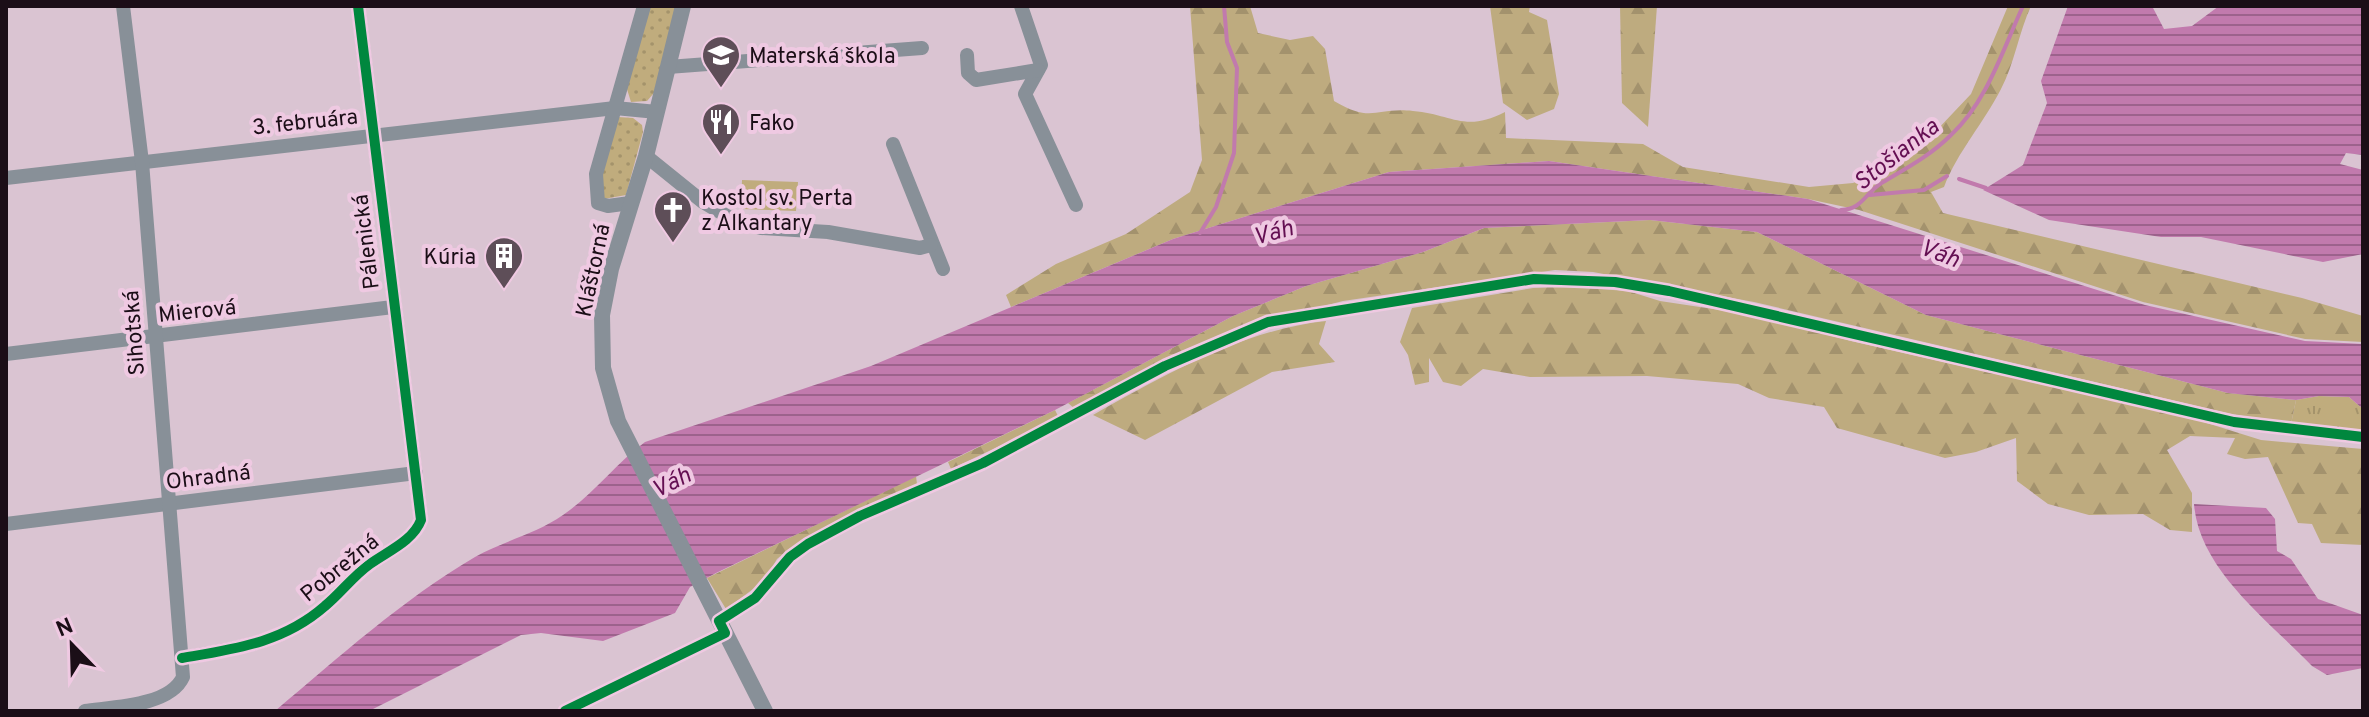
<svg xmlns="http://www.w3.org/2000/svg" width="2369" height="717" font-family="Overpass,sans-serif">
<defs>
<pattern id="grass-tufts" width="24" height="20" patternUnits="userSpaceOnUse" patternTransform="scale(2)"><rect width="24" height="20" fill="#c0ac7d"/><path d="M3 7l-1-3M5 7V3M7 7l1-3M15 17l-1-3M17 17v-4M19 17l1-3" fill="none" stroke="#a4936b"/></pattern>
<pattern id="forest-firs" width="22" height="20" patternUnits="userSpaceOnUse" patternTransform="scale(2)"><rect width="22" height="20" fill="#beab7f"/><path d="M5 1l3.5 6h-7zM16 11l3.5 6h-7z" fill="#a3926d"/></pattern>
<pattern id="park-dots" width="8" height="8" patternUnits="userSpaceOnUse" patternTransform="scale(2)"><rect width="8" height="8" fill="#c0ac7d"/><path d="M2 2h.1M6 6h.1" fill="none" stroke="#a4936b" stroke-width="1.8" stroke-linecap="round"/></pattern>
<pattern id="water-rules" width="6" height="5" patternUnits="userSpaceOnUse" patternTransform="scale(2)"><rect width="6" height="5" fill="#c17aad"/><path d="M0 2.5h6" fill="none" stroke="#9c628c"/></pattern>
</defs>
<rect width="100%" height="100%" fill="#dac4d2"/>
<polygon fill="url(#grass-tufts)" points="2319,396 2349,397 2363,409 2362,431 2291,424 2296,400"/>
<g fill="url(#forest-firs)">
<path d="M1190,6h60l8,27 32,7 23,-4 12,13 9,52c39,23 40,6 79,10 38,3 52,22 92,1l1,26 137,6 40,23 126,20 44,-4 35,-16 47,-35 36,-38 37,-88h23c-12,26 -17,59 -30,83 -18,35 -43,62 -57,98l-13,5 12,21 359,85 61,18v26l-58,-3 -162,-37 -284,-92 -51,-11 -259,-38 -160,11 -216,67 -162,68 -5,-12 50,-31 70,-30 64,-42 12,-32z"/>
<polygon points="1490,6 1530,6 1529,12 1547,20 1559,94 1554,109 1527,120 1503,103"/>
<polygon points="1620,6 1657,6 1648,127 1622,103"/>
<polygon points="1650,220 1757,232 1926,315 2228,393 2296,400 2291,424 2231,414 1754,302 1593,272 1555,270 1343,301 1253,324 1140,374 1075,409 1068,403 1233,316 1306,286 1423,252 1484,228"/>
<polygon points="1568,287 1628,291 1660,301 1753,315 1851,341 2194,419 2261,440 2363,449 2363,545 2321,543 2312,524 2298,523 2268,457 2245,459 2227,454 2235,438 2190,436 2167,450 2192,493 2192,532 2170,530 2143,514 2089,515 2048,504 2017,481 2016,438 1976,452 1945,458 1837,428 1824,407 1769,398 1738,384 1647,376 1530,377 1483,369 1461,386 1443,382 1429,358 1429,382 1415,385 1408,355 1400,342 1412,308 1533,288"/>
<path d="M1326,321l-7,23 16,18 -63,10 -127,68 -52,-25c72,-40 149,-85 233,-94z"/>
<polygon points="1055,410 1059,418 951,469 948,462"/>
<polygon points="916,476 917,484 789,549 777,559 764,581 726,609 707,578"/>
</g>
<g fill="url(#park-dots)">
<polygon points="649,6 676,6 654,93 647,101 631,102 626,86"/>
<polygon points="618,117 633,118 642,125 643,132 626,195 604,199 599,183"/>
</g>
<polygon fill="#c0ac7d" points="742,180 798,182 796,211 741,209"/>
<g fill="url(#water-rules)">
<polygon points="2068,6 2152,6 2164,29 2192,26 2219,6 2363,6 2363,155 2346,153 2340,164 2363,170 2363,254 2323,262 2201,237 2161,237 2049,220 1983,190 2023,165 2047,103 2041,81"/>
<path d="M1549,161l259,38 337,106 160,36 58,3v65l-14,-12 -30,-1 -23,4 -68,-7 -302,-78 -169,-83 -107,-12 -166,8 -61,24 -117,34 -73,30 -178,94 -339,163 -26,14 -15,26 -72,28 -62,-8 -20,2 -152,76h-94c64,-54 127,-111 200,-154 28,-16 61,-23 88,-42 31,-21 52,-51 82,-73l226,-76 302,-127 216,-67z"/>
<path d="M2194,504l72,4 9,11 2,32 14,8 27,40 45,16v53l-36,7 -15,-9c-43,-45 -113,-96 -118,-162z"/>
</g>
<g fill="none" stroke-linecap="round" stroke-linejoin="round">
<g stroke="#c17aad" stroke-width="4">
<polyline points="1959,179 1986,188"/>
<polyline points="1870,195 1924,190 1947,176"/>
<path d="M1841,210c21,-1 23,-15 39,-26 25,-15 50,-28 71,-49 36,-33 52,-86 72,-129"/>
<polyline points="1200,233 1216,207 1234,153 1237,68 1227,42 1224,6"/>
</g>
<g stroke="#889098" stroke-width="14">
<polyline points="1021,6 1041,65 1025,94 1076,205"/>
<polyline points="967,55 968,73 976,80 1038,70"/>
<polyline points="668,67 922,48"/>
<polyline points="893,144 943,269"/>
<polyline points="646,156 703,202 737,222 761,228 828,232 920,248 931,245"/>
<polyline points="6,178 615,108 657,112"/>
<polyline points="630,203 608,206 598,203 596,174 644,6"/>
<polyline points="6,354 393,307"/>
<polyline points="6,524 416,473"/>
<path d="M182,658c52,-9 101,-15 143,-52 16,-13 28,-30 45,-42 18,-13 43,-23 51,-44l-63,-514"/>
<path d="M85,711c28,-4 85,-5 98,-34l-41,-515 -19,-156"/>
</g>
<polyline stroke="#889098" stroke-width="16" points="683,6 646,156 611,269 602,315 603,368 618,421 765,711"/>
<g stroke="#efc9e2" stroke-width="15">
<g id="cycleway">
<path d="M182,658c52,-9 101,-15 143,-52 16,-13 28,-30 45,-42 18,-13 43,-23 51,-44l-63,-514"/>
<polyline points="565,711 725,633 719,621 755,598 790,557 808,544 860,516 983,463 1165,366 1268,322 1534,279 1615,282 1669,291 2234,422 2363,437"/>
</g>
</g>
<use href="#cycleway" stroke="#00873e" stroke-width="10"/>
</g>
<defs>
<g id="school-pin" transform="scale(2)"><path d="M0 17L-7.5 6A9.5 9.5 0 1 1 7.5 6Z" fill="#5e4e58" stroke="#efc9e2"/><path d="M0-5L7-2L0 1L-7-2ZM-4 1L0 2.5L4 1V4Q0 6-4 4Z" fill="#fff"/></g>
<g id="restaurant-pin" transform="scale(2)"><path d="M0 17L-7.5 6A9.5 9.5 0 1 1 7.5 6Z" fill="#5e4e58" stroke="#efc9e2"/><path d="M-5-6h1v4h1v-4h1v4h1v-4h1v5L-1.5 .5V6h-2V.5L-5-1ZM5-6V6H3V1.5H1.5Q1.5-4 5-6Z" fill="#fff"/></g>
<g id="church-pin" transform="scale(2)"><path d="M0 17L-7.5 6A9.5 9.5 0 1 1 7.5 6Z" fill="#5e4e58" stroke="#efc9e2"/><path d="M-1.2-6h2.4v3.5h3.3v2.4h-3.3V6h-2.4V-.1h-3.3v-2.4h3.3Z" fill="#fff"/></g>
<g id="building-pin" transform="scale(2)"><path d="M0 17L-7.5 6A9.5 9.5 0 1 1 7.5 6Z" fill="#5e4e58" stroke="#efc9e2"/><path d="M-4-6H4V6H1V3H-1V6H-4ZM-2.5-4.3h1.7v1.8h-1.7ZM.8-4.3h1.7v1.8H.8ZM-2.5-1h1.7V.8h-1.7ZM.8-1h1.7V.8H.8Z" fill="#fff"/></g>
</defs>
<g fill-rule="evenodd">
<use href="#school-pin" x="721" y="55"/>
<use href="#restaurant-pin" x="721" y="122"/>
<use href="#church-pin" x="673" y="210"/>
<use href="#building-pin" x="504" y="256"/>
</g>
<g text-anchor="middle" stroke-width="8" stroke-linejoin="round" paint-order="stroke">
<g font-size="22" fill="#1b0e17" stroke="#efc9e2" text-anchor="start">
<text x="749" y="63">Materská škola</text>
<text x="749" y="130">Fako</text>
<text x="701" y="205">Kostol sv. Perta<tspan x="701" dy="25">z Alkantary</tspan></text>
<text x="476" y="264" text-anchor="end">Kúria</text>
</g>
<g font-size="22" fill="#1b0e17" stroke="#efc9e2">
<text transform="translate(305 121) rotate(-6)" y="8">3. februára</text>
<text transform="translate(365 242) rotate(-97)" y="8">Pálenická</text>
<text transform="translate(592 270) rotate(-78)" y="8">Kláštorná</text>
<text transform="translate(197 310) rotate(-6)" y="8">Mierová</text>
<text transform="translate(133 333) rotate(-94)" y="8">Sihotská</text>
<text transform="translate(208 476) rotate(-7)" y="8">Ohradná</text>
<text transform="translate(339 567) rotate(-39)" y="8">Pobrežná</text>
</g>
<g font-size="24" font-style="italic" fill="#640f52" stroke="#efc9e2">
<text transform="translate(1896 154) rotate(-38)" y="8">Stošianka</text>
<text transform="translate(1273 232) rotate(-15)" y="8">Váh</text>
<text transform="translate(1940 253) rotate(21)" y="8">Váh</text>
<text transform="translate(671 482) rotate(-27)" y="8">Váh</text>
</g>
</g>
<rect width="2369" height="717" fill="none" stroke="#1b0e17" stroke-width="16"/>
<g transform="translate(72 645) rotate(337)" stroke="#efc9e2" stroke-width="6" paint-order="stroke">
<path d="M0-6L14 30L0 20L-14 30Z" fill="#1b0e17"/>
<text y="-12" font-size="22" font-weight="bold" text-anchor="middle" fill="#1b0e17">N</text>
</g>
</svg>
